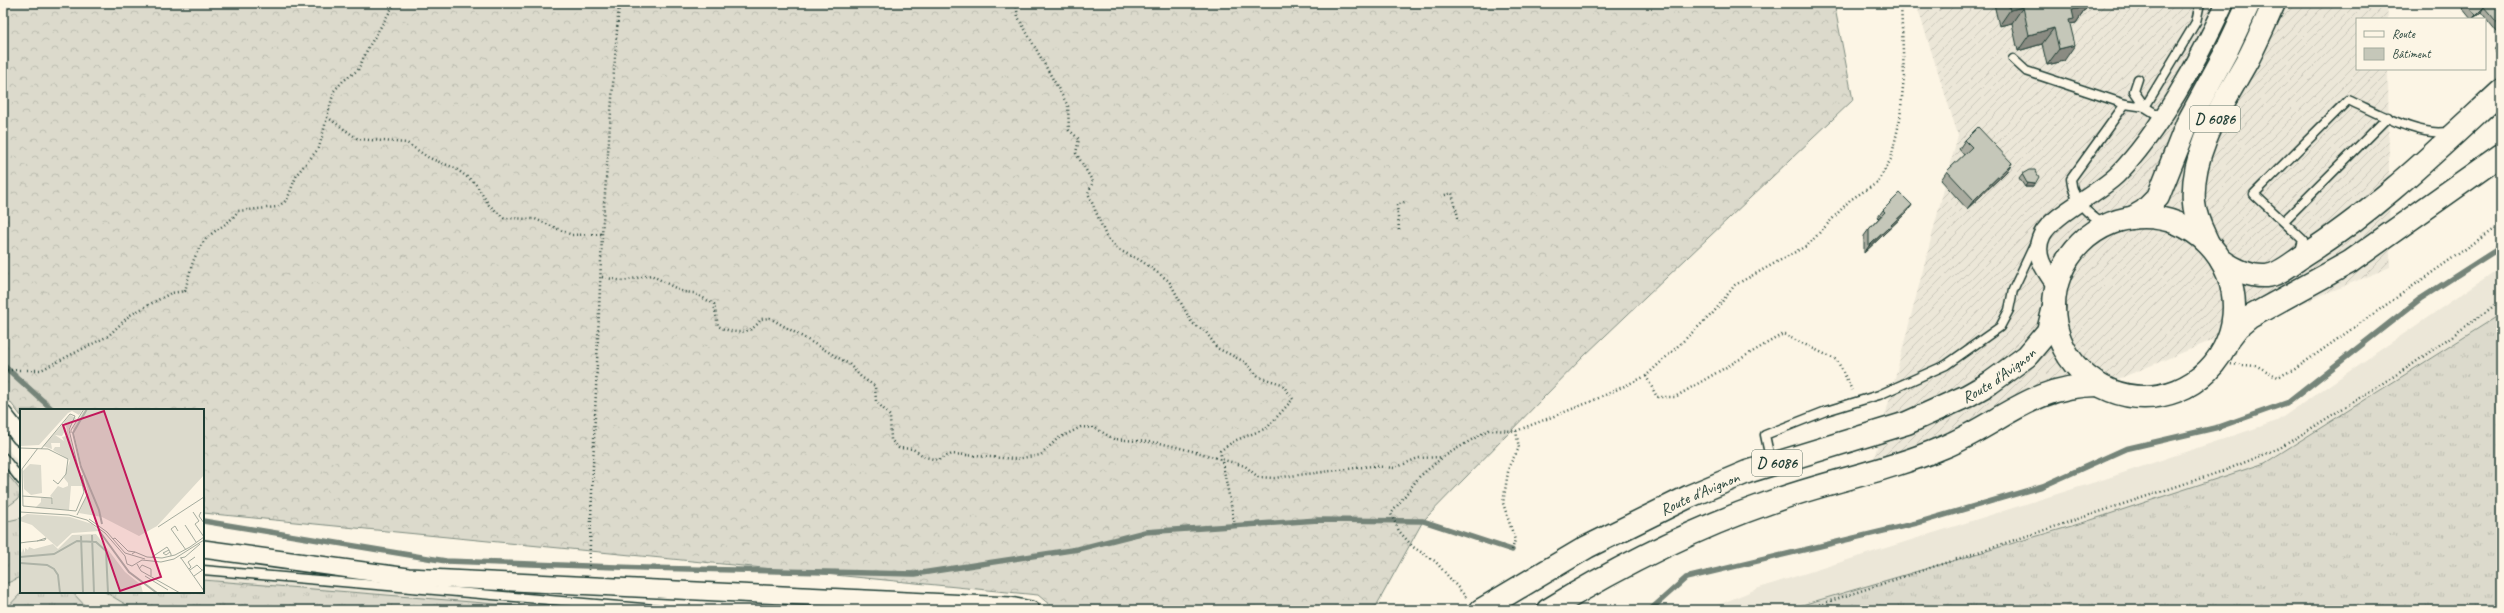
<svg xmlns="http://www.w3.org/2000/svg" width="2504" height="613" font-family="Caveat,sans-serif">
<defs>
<pattern id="industrial-furrows" width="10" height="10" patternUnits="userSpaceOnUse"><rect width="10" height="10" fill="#ece7d8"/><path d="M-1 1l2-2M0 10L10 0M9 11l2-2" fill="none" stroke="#cac7ba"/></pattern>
<pattern id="grass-tufts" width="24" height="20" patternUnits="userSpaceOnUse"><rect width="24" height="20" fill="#dcdacc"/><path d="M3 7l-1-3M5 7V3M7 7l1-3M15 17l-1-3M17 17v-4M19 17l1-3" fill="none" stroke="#bcbcb0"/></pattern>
<pattern id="forest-crowns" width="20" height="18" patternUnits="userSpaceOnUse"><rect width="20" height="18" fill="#dcdacc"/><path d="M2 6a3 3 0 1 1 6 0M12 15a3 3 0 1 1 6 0" fill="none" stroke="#bcbcb0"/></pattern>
</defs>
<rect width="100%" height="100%" fill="#fcf5e5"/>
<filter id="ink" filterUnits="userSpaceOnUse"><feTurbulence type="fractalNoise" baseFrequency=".025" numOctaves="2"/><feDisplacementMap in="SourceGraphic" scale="8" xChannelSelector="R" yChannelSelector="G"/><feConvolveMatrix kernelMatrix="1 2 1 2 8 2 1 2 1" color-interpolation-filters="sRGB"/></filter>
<g filter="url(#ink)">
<g fill="#ece7d8">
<polygon points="2501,267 2501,610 1706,610 1759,588 2108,478 2277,421"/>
<polygon points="3,443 21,466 21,592 203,592 203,567 624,604 725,610 3,610"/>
</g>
<polygon fill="url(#industrial-furrows)" points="1916,3 2387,3 2388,19 2357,19 2357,69 2388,69 2390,267 1868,482 1958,135"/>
<g fill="url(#grass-tufts)" stroke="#7e8c80">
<polygon points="2501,314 2501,610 1785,610 2082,523 2265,463"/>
<polygon points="3,469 21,491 18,499 3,510"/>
<polygon points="21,518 21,577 3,585 3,525 8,521"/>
<polygon points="203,580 569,610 135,610 105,592 203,592"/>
<polygon points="22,592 72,592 89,610 5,610"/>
</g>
<polygon fill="url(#forest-crowns)" stroke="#7e8c80" points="3,3 1834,3 1853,100 1584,356 1423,521 1374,610 1056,610 1038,595 203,513 203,410 21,410 21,416 3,393"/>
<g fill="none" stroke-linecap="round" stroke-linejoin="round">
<g stroke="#758479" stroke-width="5.5">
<polyline points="3,365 53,410"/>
<polyline points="203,521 446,561 645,568 915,574 1078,549 1145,532 1318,520 1423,521 1512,550"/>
<polyline points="1650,610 1686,578 1917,523 2043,486 2125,449 2219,427 2289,402 2420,299 2501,247"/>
</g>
<g stroke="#1f3d34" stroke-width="11">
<g id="service">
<polyline points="2013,59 2026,71 2125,104 2145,107 2196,22 2200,3"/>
<polyline points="2138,79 2134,91 2145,107 2161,117"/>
<polyline points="2284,221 2388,117"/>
<path d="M2106,226c-18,-12 -33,-24 -35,-47l54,-75"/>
<path d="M2300,251l3,-11 -49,-46 94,-94c26,11 74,39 101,31"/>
<polyline points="3,457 21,480"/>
<polyline points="1771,463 1765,435 1826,411 1879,395 1946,365 2000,327 2009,310 2013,290 2035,243"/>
<polyline points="203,570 666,610"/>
</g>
</g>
<g stroke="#1f3d34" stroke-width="20">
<g id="minor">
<path d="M2057,287c-11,-15 -25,-32 -15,-52 9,-19 57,-42 75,-60 42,-42 83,-118 108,-172"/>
<polyline points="3,414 21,437"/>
<polyline points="203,549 408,577 1010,606 1031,610"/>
</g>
</g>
<g stroke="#1f3d34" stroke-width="25">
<g id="primary">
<circle cx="2144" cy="307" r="90"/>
<polyline points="2132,218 2144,211 2158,197 2187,124 2226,52 2249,3"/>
<path d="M2208,243c-6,-13 -13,-26 -14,-40 -4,-52 29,-99 53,-142 10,-19 18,-38 27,-58"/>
<path id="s1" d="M1481,610l106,-63 103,-51 57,-24 160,-49 60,-27 23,-13 37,-27 21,-25 6,-24"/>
<path d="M1548,610c70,-43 145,-81 223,-108 57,-21 117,-31 173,-55 57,-24 88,-62 155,-62"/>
</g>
</g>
<g stroke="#1f3d34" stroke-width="25">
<g id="motorway">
<path d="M2221,260c14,10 28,17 45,16 13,-1 26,-13 37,-20 73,-46 135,-107 198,-165"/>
<polyline points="2228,340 2238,327 2250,317 2350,262 2501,155"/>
</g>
</g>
<g stroke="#1f3d34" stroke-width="2.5" stroke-dasharray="1 3" stroke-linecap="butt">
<polyline points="1016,3 1018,17 1068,106 1069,130 1079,139 1076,153 1093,182 1088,193 1106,236 1117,249 1140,260 1169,281 1192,323 1206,332 1217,348 1245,362 1259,377 1282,384 1293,399 1267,428 1234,441 1220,451 1235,525"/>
<polyline points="327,117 358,139 407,143 429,158 455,168 475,183 489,205 504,218 535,219 572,235 602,234"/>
<polyline points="1441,196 1452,193 1459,221"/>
<polyline points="1399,230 1397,205 1407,201"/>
<path d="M602,277l21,4 28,-6 32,17 11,1 20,11 4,22c15,8 33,10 43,-7l9,-1 79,46 12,13 14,9 1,15 14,15 1,24 8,8 14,1 12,8 13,3 14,-6 63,5 26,-4 16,-16 24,-12 14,1 19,11 46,4 40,10 45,13 13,11 16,1 98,-12 23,2 23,-10 25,-1"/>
<polyline points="2215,363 2257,366 2278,377 2295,369 2501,224"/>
<path d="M3,370h38l67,-34 22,-21 41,-22 14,-2c5,-19 9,-42 25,-56 12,-10 18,-10 28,-24l39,-4 10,-7 10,-26 22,-26 15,-57 9,-10 15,-11 10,-22 27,-45"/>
<polyline points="1646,376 1657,397 1675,397 1783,334 1837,360 1852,390"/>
<polyline points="1512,550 1515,540 1503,503 1509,466 1519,448 1516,431"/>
<polyline points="589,570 602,234 619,3"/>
<polyline points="1466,597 1435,561 1413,547 1399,531 1391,514 1419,477 1443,457 1488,430 1516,431 1590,402 1646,376 1713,313 1735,285 1808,245 1850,200 1877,183 1891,159 1900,119 1904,76 1901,3"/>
<polyline points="1796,610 1812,607 2226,470 2280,448 2410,366 2501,301"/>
</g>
<use href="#service" stroke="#fcf5e5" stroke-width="8"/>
<use href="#minor" stroke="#fcf5e5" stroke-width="17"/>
<use href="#primary" stroke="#fcf5e5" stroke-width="22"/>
<use href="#motorway" stroke="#fcf5e5" stroke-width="22"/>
</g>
<g fill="#a9ab9f" stroke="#1f3d34">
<polygon points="1995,3 2086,3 2087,7 2076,23 2070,24 2070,25 2064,61 2047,65 2042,44 2018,51 2012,23 1999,26 1994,4"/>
<polygon points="2458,3 2501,3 2501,37 2481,12 2473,19 2471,19"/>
<polygon points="2501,42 2501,59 2494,50 2497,45"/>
<polygon points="1965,140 2012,163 2006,172 1967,209 1941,180 1947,171 1964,155 1959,149"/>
<polygon points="2022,174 2033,187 2025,187 2019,178"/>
<polygon points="1912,205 1907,212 1864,253 1864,236 1869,229 1879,218 1878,217 1883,210"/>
</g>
<g fill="#8a8b82" stroke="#1f3d34">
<polygon points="2023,7 2012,23 1999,26 2010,10"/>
<polygon points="2087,7 2076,23 2070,24 2063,35 2072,10"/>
<polygon points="2484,7 2481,12 2472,19"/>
<polygon points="2054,28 2042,44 2018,51 2029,35"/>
<polygon points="2075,45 2064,61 2047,65 2059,49"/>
<polygon points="2012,163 2006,172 1967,209 1974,200"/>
<polygon points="2027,183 2035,184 2033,187 2025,187"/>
<polygon points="1912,205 1907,212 1864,253 1869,246"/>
</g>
<g fill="#c5c7b9" stroke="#1f3d34">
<polygon points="2008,3 2086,3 2087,7 2072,10 2074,19 2069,20 2075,45 2059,49 2054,28 2029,35 2023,7 2010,10"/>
<polygon points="2466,3 2501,3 2501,27 2484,7 2476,15"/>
<polygon points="2501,42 2501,50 2497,45"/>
<polygon points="1978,127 2012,163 1974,200 1947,171 1972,147 1965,140"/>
<polygon points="2029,170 2035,170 2039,177 2035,184 2027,183 2022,174"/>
<polygon points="1900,193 1912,205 1869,246 1869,229 1885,212 1883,210"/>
</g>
</g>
<g text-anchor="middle" stroke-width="4" stroke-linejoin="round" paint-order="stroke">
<g fill="#fcf5e5" stroke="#617469" stroke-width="1">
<rect x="2190" y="106" width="50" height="26" rx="3"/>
<rect x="1752" y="450" width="50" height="26" rx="3"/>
</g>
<g font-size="15" font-weight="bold" fill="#1f3d34">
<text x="2215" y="124">D 6086</text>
<text x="1777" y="468">D 6086</text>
</g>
<g font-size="16" fill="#1f3d34" stroke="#fcf5e5">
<text dy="6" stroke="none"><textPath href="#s1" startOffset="571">Route d'Avignon</textPath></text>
<text dy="6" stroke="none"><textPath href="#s1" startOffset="248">Route d'Avignon</textPath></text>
</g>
</g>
<g transform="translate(20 409)">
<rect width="184" height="184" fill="#fcf5e5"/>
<path d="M50,6l6,3 -4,6 -6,-3 5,4 -3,5 14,56h-11l-2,24 -34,-2 6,-6v-4h11v6l1,-6 -3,-2 8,-10 5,2 5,-2v-3l-4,-5 6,-18 -17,-10 2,-3h5v-4h-9l1,6 -9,-3 19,-21 4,4 -4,7 -7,-1 9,6 -2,-4 4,-1 1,-7 -3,-7zM7,105l43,3 22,7 7,7 -27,2 -15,14 -25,-22 -12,-4v-3zM76,125l29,38 16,13 2,8h-123v-44l2,4 1,-5 2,5v-5l3,2 1,-3 5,2 19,-5 5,5 14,-14z" fill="#dcdacc"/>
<path d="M0,0h63l-4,6 -7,-4 -4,2 -29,32 -19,1zM65,0h119v66l-47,51 -18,10 -37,-19 -23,-4 9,-20 -15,-65z" fill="#dcdacc"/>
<path d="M10,55l11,1 1,28 -11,2 -7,-6 -1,-18z" fill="#dcdacc"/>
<path fill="none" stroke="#aeb3a7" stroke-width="2" d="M67,0l-14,24 8,34 18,43 3,14M80,123l29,40 28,21M72,126l2,58M61,127l2,57M0,148l34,-3 23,-13 19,1 10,9 2,42M0,154l27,2 7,4 4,6 2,18"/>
<path fill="none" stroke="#a4ab9e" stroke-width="1" d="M51,24v-3l13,-21M0,39l28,1 20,10 -2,15 -8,10 -5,-4M18,39l-16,21 1,37 53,5 8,-19 -15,-62 6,-14 -5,-2 -29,35M2,87l30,2v6M0,103l49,3 18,5 18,13 20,23 2,8 5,2 10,-6 19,2 13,-3 30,-19M181,103l-2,4 5,7M57,106l10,-20 -5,-20M69,110l18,13 18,21 20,6M165,116l11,17M138,118l46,-30M158,122l-3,-5 -4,3 15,21M93,130l2,-1 13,13 7,1M0,134l7,-1 10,-1 8,-1 1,-2 -9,3M150,143l-4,3 -3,-2 6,-3 2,4v2M112,145l3,-2 12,5 15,1 13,-3 15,-8 14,-10 -9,-13 4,-3 -6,-9M132,148l15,-10 2,3M160,149l5,-1 15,-13M161,149l23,33M117,155l4,7 39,22M119,160l3,-4 9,4v7M169,160l2,-2 -3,-5 7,-5M170,161l7,-5 5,5M125,167l23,14M174,167l10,-7"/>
<path fill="#c2185b" fill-opacity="0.15" stroke="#c2185b" stroke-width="2" d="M84,2l57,166 -41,14 -57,-166z"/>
<rect width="184" height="184" fill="none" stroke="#1f3d34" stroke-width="2"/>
</g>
<rect width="2504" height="613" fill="none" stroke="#fcf5e5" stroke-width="16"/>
<rect x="8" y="8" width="2488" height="597" fill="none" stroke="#1f3d34" stroke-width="1.5" filter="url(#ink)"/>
<rect x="2356" y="18" width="130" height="52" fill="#fcf5e5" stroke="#a4ab9e"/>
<rect x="2364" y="31" width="20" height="6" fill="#fcf5e5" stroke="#a4ab9e"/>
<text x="2392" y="38" font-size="12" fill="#1f3d34">Route</text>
<rect x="2364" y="48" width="20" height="12" fill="#c5c7b9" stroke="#a4ab9e"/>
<text x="2392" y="58" font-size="12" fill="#1f3d34">Bâtiment</text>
</svg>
